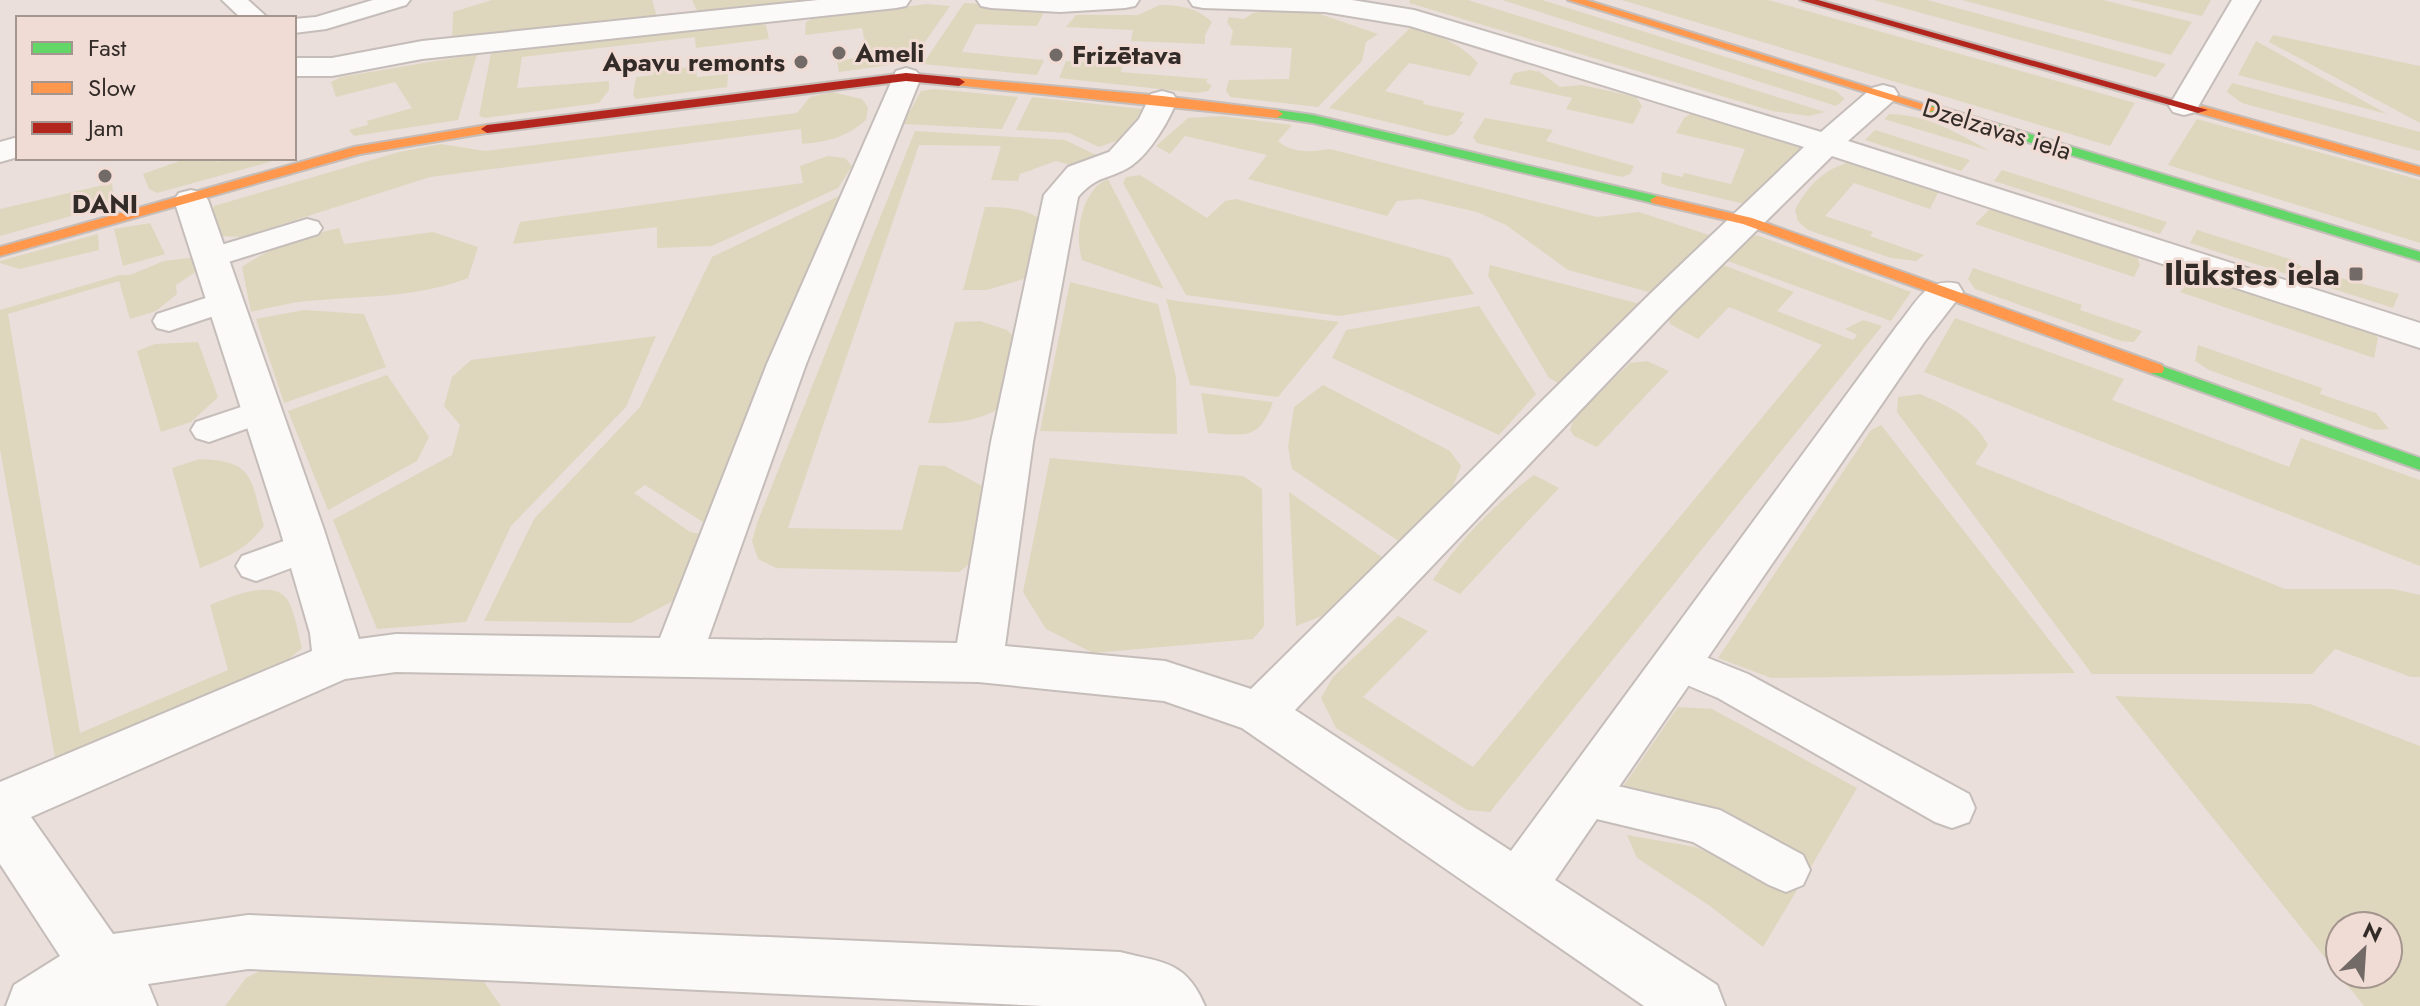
<svg xmlns="http://www.w3.org/2000/svg" width="2420" height="1006" font-family="Jost,sans-serif">
<rect width="100%" height="100%" fill="#eadfda"/>
<g fill="#ded7be" fill-rule="evenodd">
<polygon points="492,0 652,0 657,17 452,44 453,12"/>
<polygon points="692,0 828,0 699,15"/>
<polygon points="1410,0 1468,0 1825,112 1809,116 1772,111 1409,3"/>
<polygon points="1502,0 1542,0 1836,91 1845,99 1836,106"/>
<polygon points="1622,0 1768,0 2135,103 2110,146"/>
<polygon points="1874,0 1927,0 2166,64 2156,77"/>
<polygon points="1962,0 2103,0 2192,22 2171,55"/>
<polygon points="2130,0 2211,0 2202,16"/>
<polygon points="964,3 1039,7 1044,12 1037,26 976,24 962,52 1044,60 1037,75 923,64"/>
<polygon points="927,4 950,6 911,62 839,72 837,61 868,56 862,28 805,35 806,22 814,18"/>
<path d="M1160,5c21,0 37,3 52,17l-7,13v9l-74,-3 2,-11 -67,-3 10,-12h62z"/>
<polygon points="1271,10 1317,13 1378,34 1366,42 1362,61 1318,107 1230,97 1226,90 1229,80 1289,79 1292,48 1230,45 1233,31 1227,22 1229,17 1244,19 1253,13"/>
<polygon points="751,22 766,25 769,39 696,48 695,37 522,57 517,88 609,81 609,90 599,103 485,118 479,116 491,53"/>
<path d="M1411,27c26,6 48,16 67,36l-8,13 -61,-13 -24,28 39,10 -1,3 42,9 -6,8 4,1 -9,12 -8,2 -117,-28z"/>
<polygon points="2273,35 2420,66 2420,123 2269,42"/>
<polygon points="2256,41 2387,114 2238,75"/>
<polygon points="477,54 458,120 354,136 349,130 368,125 367,121 412,108 395,82 336,97 331,82 341,77"/>
<polygon points="1085,58 1124,60 1121,72 1208,79 1206,82 1212,86 1208,91 1196,93 1059,78 1066,61 1083,62"/>
<polygon points="696,66 697,77 728,74 727,87 636,99 633,95 636,77 653,75 654,72"/>
<polygon points="1530,70 1540,72 1560,87 1582,85 1636,97 1642,106 1633,124 1566,109 1572,98 1509,84 1514,73"/>
<polygon points="2232,83 2420,132 2420,151 2242,103 2227,92"/>
<polygon points="934,89 1018,97 1002,129 903,124 921,91"/>
<path d="M832,92l30,7 6,8 -2,13c-19,17 -39,22 -64,24l-1,-15 -371,48 -188,60 -22,-1 -11,-11 5,-19 185,-54 42,-8 44,7 312,-38 13,-16z"/>
<path d="M1032,97l110,12c3,28 -20,29 -43,38l-30,-14 -53,-3z"/>
<polygon points="1692,113 1698,113 1816,144 1749,205 1668,186 1661,183 1662,172 1682,177 1684,173 1731,184 1745,149 1676,133 1684,118"/>
<path d="M1890,114c39,1 67,19 100,37l-106,-32z"/>
<path d="M1222,116l70,9 -14,16c15,13 33,11 52,8l267,68 42,-5 79,26 -58,57 -92,-25 -62,-45 -29,-13 -57,-13 -23,2 -10,15 -139,-37 19,-24 -82,-19 -15,18 -14,-8 32,-28z"/>
<polygon points="1485,118 1553,130 1546,141 1634,166 1630,174 1622,177 1477,143 1473,137"/>
<polygon points="2197,119 2420,180 2420,243 2168,165"/>
<polygon points="1875,130 1970,160 1961,171 1865,140"/>
<polygon points="915,131 1065,140 1098,156 1089,165 1070,165 1056,161 1020,174 1018,181 991,180 1001,146 919,145 788,528 902,530 919,465 945,466 984,487 973,561 959,572 776,568 758,559 752,541 757,523"/>
<polygon points="828,156 845,158 852,166 838,188 712,246 657,248 657,227 513,244 520,222 803,183 800,166"/>
<polygon points="188,158 215,158 217,162 232,158 284,158 157,193 149,189 143,174"/>
<path d="M1861,161l78,30 -9,18 -76,-26 -29,33 48,16 -3,4 54,19 -8,6 -25,-3 -83,-28 -10,-9 -3,-11c13,-26 36,-48 66,-49z"/>
<polygon points="2002,170 2167,222 2160,234 1994,181"/>
<polygon points="1140,175 1207,218 1225,201 1236,199 1450,258 1474,294 1339,316 1186,295 1123,183 1126,177"/>
<path d="M1108,179l56,110 -82,-29c-8,-25 -1,-70 26,-81z"/>
<polygon points="112,183 114,198 103,207 0,236 0,209"/>
<polygon points="839,196 706,524 645,485 634,493 690,532 701,534 675,600 631,623 484,621 534,519 640,407 712,257"/>
<path d="M985,207c21,0 44,1 61,17l-16,53 -43,13h-24z"/>
<polygon points="2001,207 2135,251 2140,265 2134,277 1975,224 1989,210"/>
<polygon points="150,223 165,254 123,266 114,229"/>
<path d="M339,228l5,16 89,-12 45,15 -10,31c-50,20 -108,18 -161,23 -19,2 -38,7 -56,11l-9,-45c31,-21 61,-31 97,-39z"/>
<polygon points="2197,230 2293,260 2302,267 2399,294 2393,308 2190,243"/>
<polygon points="98,234 99,250 19,269 0,263 0,261"/>
<polygon points="1742,235 1759,236 1911,292 1891,321 1717,257"/>
<path d="M196,257l4,12 -24,16 1,9 -21,17 -26,8 -11,-38 -111,33 72,419 148,-63 -18,-65c18,-7 62,-27 77,-6 8,12 11,35 15,49l-32,27 -214,88 -56,-314v-139l120,-35h10l34,-14z"/>
<polygon points="1718,263 1794,292 1777,311 1853,340 1857,335 1845,329 1863,320 1882,326 1490,812 1467,810 1336,728 1321,698 1333,677 1398,616 1428,631 1363,697 1473,767 1822,345 1729,307 1698,339 1670,324 1669,318"/>
<polygon points="1490,265 1644,305 1558,383 1549,378 1488,276"/>
<polygon points="1973,268 2082,305 2080,310 2142,331 2134,342 2121,341 1975,289 1968,279"/>
<polygon points="2209,273 2366,326 2378,338 2374,358 2180,292 2194,275"/>
<polygon points="1070,282 1158,304 1176,377 1177,434 1040,431"/>
<polygon points="1166,299 1177,301 1339,322 1278,397 1190,385"/>
<polygon points="1479,306 1536,394 1499,435 1332,358 1346,330"/>
<polygon points="304,310 364,314 386,367 284,403 256,319"/>
<polygon points="1955,318 2124,379 2112,400 2289,467 2301,438 2420,480 2420,566 1924,372"/>
<path d="M980,321l27,9 15,15 -16,60c-25,15 -48,19 -78,18l27,-101z"/>
<polygon points="656,336 626,407 511,526 466,622 377,629 333,520 452,455 460,425 444,406 452,377 471,360"/>
<polygon points="198,342 218,397 191,422 161,432 137,351 155,344"/>
<polygon points="2198,345 2322,388 2320,394 2376,413 2389,429 2375,430 2209,370 2195,361"/>
<polygon points="1647,361 1669,371 1597,447 1574,436 1570,430 1574,418 1630,363"/>
<polygon points="387,375 429,437 417,461 328,510 288,411"/>
<polygon points="1323,385 1450,451 1461,466 1443,511 1406,546 1292,469 1288,447 1294,407"/>
<path d="M1201,393l72,9c-14,39 -28,33 -65,31z"/>
<path d="M1920,394c30,13 52,22 68,51l-13,19 310,125h108l27,6v82h-9l-76,-28 -23,25h-220l-195,-262 1,-15z"/>
<polygon points="1881,425 2075,673 1771,678 1718,658 1871,430"/>
<polygon points="1050,458 1243,476 1262,489 1264,626 1253,639 1093,653 1046,629 1023,592"/>
<path d="M200,459c56,2 50,20 64,67 -17,23 -38,32 -64,42l-28,-100z"/>
<path d="M1534,475l25,13 -99,106 -27,-14c25,-39 63,-77 101,-105z"/>
<polygon points="1289,492 1386,560 1327,614 1296,626"/>
<path d="M2115,696l195,8 110,42v260h-56zM2340,926h48v48h-48z"/>
<polygon points="1678,707 1712,709 1857,788 1805,877 1622,788"/>
<polygon points="1627,835 1695,847 1797,890 1763,947 1710,906 1637,858"/>
<polygon points="264,969 481,978 501,1006 225,1006 246,978"/>
</g>
<g fill="none" stroke-linecap="round" stroke-linejoin="round">
<g stroke="#c5bdb9" stroke-width="4">
<g id="lane">
<polygon points="222,0 248,0 268,18 241,18"/>
<polygon points="373,0 410,0 406,5 326,29 294,33 294,19 316,17"/>
<polygon points="307,219 318,222 322,228 318,234 209,268 198,266 194,259 198,252"/>
<polygon points="224,292 235,295 240,302 235,309 169,331 157,328 153,321 157,314"/>
<polygon points="262,400 274,403 280,411 274,419 209,442 196,438 191,430 196,422"/>
<polygon points="306,533 320,537 326,547 320,557 270,576 256,581 242,576 236,566 242,556"/>
<polygon points="1678,646 1748,674 1969,794 1975,808 1969,822 1952,828 1935,822 1718,698 1663,675 1657,663 1663,651"/>
<polygon points="1579,777 1720,810 1803,855 1810,870 1803,885 1786,892 1769,885 1693,842 1563,811 1556,797 1563,783"/>
</g>
</g>
<g stroke="#c5bdb9" stroke-width="4">
<g id="street">
<polygon points="818,0 910,0 906,6 896,8 422,59 332,76 294,76 294,58 332,58 422,41"/>
<polygon points="977,0 1139,0 1135,6 1125,8 1060,12 991,8 981,6"/>
<path d="M1189,0h163l62,10 407,122 51,-44 11,-3 11,3 4,6 -4,6 -46,41 572,182v25l-588,-192 -156,154 -381,400 216,141 386,-525c19,-22 29,-50 61,-42l5,8 -38,49 -370,539 162,105 8,21h-81l-402,-278 -78,-27 -186,-19 -582,-10 -51,7 -314,138 82,117 135,-19 872,37c44,11 66,9 85,54h-162l-795,-37 -100,15 9,22h-151l8,-21 46,-29 -60,-92v-82l312,-131 -2,-18 -30,-103 -106,-330 5,-7 12,-3 12,3 5,7 116,330 35,109 37,-5 264,4 107,-274 129,-293 10,-3 10,3 5,6 -115,287 -98,275 249,4 34,-201 53,-247 24,-28 41,-15 30,-33 12,-25 11,-3 11,3 4,6c-8,21 -27,53 -46,66 -22,14 -33,8 -53,31l-45,245 -28,204 160,15 86,28 399,-395 154,-147 -394,-121 -85,-14 -122,-4 -10,-2z"/>
<polygon points="2232,0 2260,0 2195,112 2184,115 2173,112 2169,106"/>
<polygon points="18,137 18,157 0,162 0,142"/>
</g>
</g>
<g stroke="#c5bdb9" stroke-width="4">
<g id="fast">
<polygon points="1929,106 1937,106 2420,252 2420,261 1929,112"/>
<polygon points="1277,110 1313,115 1657,196 1664,200 1657,204 1313,123 1273,117 1273,111"/>
<polygon points="2156,364 2420,458 2420,470 2150,373 2148,369"/>
</g>
</g>
<g stroke="#c5bdb9" stroke-width="4">
<g id="slow">
<polygon points="1568,0 1586,0 1939,109 1929,112"/>
<polygon points="959,78 1162,96 1277,110 1283,114 1277,118 955,85 953,82"/>
<polygon points="2202,106 2420,167 2420,175 2198,113 2196,110"/>
<polygon points="487,125 492,126 492,132 360,154 0,256 0,247 354,147"/>
<polygon points="1657,196 1752,218 2162,365 2164,369 2162,373 2150,373 1743,224 1652,203 1650,200"/>
</g>
</g>
<g stroke="#c5bdb9" stroke-width="4">
<g id="jam">
<polygon points="1800,0 1818,0 2208,110 2198,113"/>
<polygon points="906,73 959,78 965,82 959,86 906,81 487,133 481,129 487,125"/>
</g>
</g>
<use href="#lane" fill="#fcfaf9" fill-rule="evenodd"/>
<use href="#street" fill="#fcfaf9" fill-rule="evenodd"/>
<use href="#fast" fill="#63d668" fill-rule="evenodd"/>
<use href="#slow" fill="#ff974d" fill-rule="evenodd"/>
<use href="#jam" fill="#b3261e" fill-rule="evenodd"/>
</g>
<g fill="#726a66" stroke="#f0dcd4" stroke-width="3">
<circle cx="839" cy="53" r="8"/>
<circle cx="1056" cy="55" r="8"/>
<circle cx="801" cy="62" r="8"/>
<circle cx="105" cy="176" r="8"/>
<rect x="2348" y="266" width="16" height="16" rx="4"/>
</g>
<g text-anchor="middle" stroke-width="6" stroke-linejoin="round" paint-order="stroke">
<g font-size="26" font-weight="bold" fill="#322b27" stroke="#f0dcd4" text-anchor="start">
<text x="855" y="62">Ameli</text>
<text x="1072" y="64">Frizētava</text>
<text x="785" y="71" text-anchor="end">Apavu remonts</text>
<text x="105" y="213" text-anchor="middle">DANI</text>
</g>
<g font-size="26" fill="#322b27" stroke="#f0dcd4">
<text transform="translate(1997 129) rotate(17)" y="9">Dzelzavas iela</text>
</g>
<g font-size="32" font-weight="bold" fill="#322b27" stroke="#f0dcd4" text-anchor="end">
<text x="2340" y="285">Ilūkstes iela</text>
</g>
</g>
<rect x="16" y="16" width="280" height="144" fill="#f0dcd4" stroke="#a4958f" stroke-width="2"/>
<rect x="32" y="42" width="40" height="12" fill="#63d668" stroke="#a4958f" stroke-width="2"/>
<text x="88" y="56" font-size="24" fill="#322b27">Fast</text>
<rect x="32" y="82" width="40" height="12" fill="#ff974d" stroke="#a4958f" stroke-width="2"/>
<text x="88" y="96" font-size="24" fill="#322b27">Slow</text>
<rect x="32" y="122" width="40" height="12" fill="#b3261e" stroke="#a4958f" stroke-width="2"/>
<text x="88" y="136" font-size="24" fill="#322b27">Jam</text>
<g transform="translate(2364 950) rotate(25)"><circle r="38" fill="#f0dcd4" stroke="#a4958f" stroke-width="2"/>
<path d="M0-6L14 30L0 20L-14 30Z" fill="#726a66"/>
<text y="-12" font-size="22" font-weight="bold" text-anchor="middle" fill="#322b27">N</text>
</g>
</svg>
